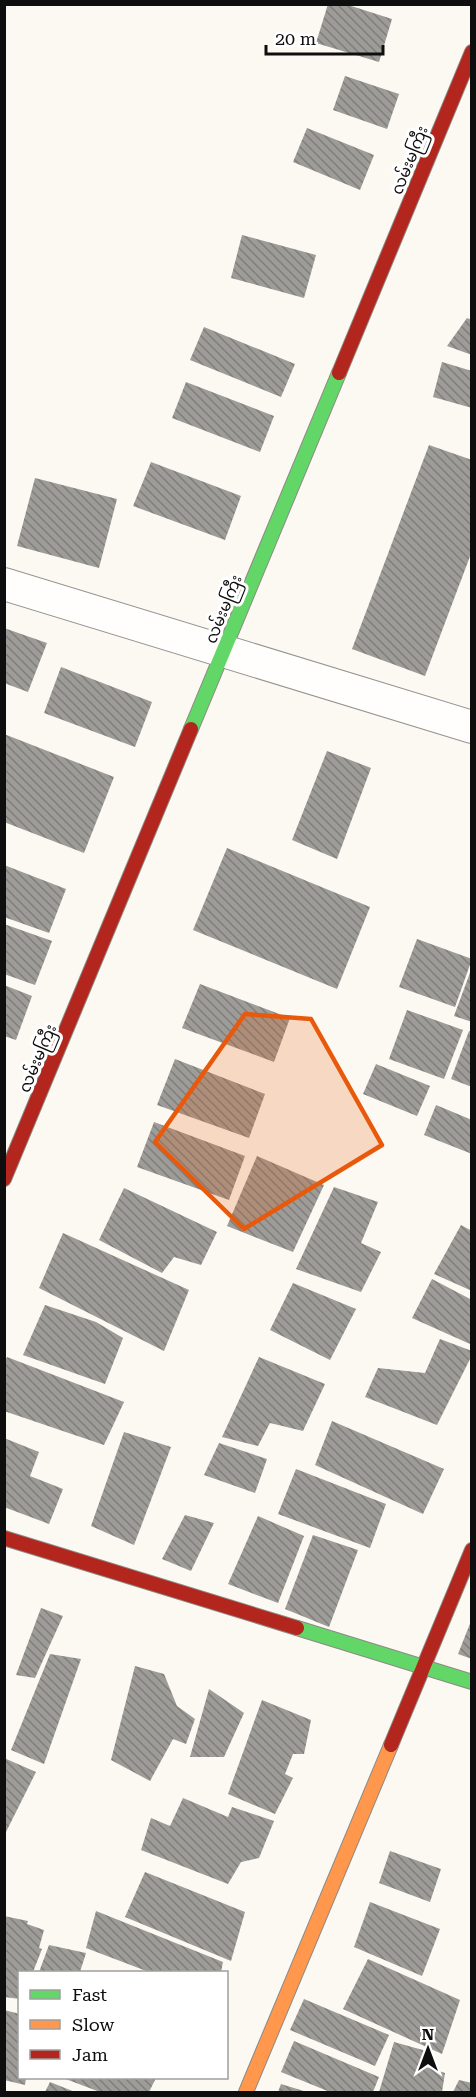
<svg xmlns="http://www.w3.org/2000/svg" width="476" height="2097" font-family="'Roboto Serif','Noto Sans Myanmar',serif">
<defs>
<pattern id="building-back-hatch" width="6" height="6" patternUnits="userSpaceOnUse" patternTransform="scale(1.5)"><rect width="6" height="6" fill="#9e9c98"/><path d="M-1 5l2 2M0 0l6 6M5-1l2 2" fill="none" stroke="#7f7e7a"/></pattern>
</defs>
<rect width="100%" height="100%" fill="#fcf9f2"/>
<g fill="url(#building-back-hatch)">
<polygon points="328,4 345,4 392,19 379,62 316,43"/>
<polygon points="345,76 399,94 387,129 333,110"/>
<polygon points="307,128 374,155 360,190 293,162"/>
<polygon points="242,235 316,255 304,298 231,278"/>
<polygon points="467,318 472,320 472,355 447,346"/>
<polygon points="204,327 295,364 281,397 190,360"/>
<polygon points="442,362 472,371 472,408 433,397"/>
<polygon points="186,382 274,416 260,452 172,418"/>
<polygon points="429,445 472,460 472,551 425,676 352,649"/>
<polygon points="151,462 241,496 225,540 133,506"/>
<polygon points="35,478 117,499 99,568 17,546"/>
<polygon points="4,628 47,643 28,692 4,683"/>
<polygon points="61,667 152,702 135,747 44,713"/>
<polygon points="4,734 114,777 84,853 4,822"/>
<polygon points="327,751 371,768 337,859 292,840"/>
<polygon points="227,848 370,907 337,989 193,930"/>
<polygon points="4,865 66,889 49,933 4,917"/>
<polygon points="4,924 52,941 35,985 4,974"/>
<polygon points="417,939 472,959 455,1007 399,987"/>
<polygon points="471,970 472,970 472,1022 454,1016"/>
<polygon points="200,984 290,1018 274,1062 182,1028"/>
<polygon points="4,985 32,996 16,1040 4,1036"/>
<polygon points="407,1010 463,1030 444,1079 389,1059"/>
<polygon points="469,1031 472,1032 472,1087 451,1079"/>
<polygon points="175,1059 265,1094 249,1138 157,1105"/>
<polygon points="376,1064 430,1086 417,1116 363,1094"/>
<polygon points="436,1105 472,1120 472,1154 424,1135"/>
<polygon points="154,1122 245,1156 229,1200 137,1167"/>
<polygon points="257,1156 324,1185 293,1252 227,1226"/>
<polygon points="334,1187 378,1202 361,1243 381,1252 361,1292 296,1269"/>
<polygon points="124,1188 217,1232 201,1265 174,1257 162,1273 99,1240"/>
<polygon points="461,1225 472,1231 472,1291 434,1274"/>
<polygon points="63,1233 189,1290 164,1351 39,1288"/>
<polygon points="432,1279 472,1300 470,1344 412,1318"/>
<polygon points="293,1283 356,1309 330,1360 270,1330"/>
<polygon points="45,1305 96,1322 123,1338 105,1384 23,1355"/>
<polygon points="440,1339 472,1351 472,1355 437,1425 365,1397 378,1368 425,1373"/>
<polygon points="7,1357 124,1402 104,1445 4,1411 4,1363"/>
<polygon points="259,1357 325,1384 303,1431 270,1423 258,1446 222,1437"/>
<polygon points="332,1421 444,1469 423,1514 315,1465"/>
<polygon points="124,1432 171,1447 134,1545 91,1526"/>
<polygon points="4,1438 39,1452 30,1476 63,1489 49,1524 4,1507"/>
<polygon points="219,1443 267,1459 255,1493 204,1475"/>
<polygon points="296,1469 386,1504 370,1548 278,1514"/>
<polygon points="185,1515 214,1523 191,1571 162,1559"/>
<polygon points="258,1516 304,1536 278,1603 228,1584"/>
<polygon points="313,1535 358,1550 329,1627 285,1609"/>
<polygon points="41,1608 63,1616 35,1678 16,1675"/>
<polygon points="471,1621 472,1621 472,1659 458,1654"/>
<polygon points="50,1654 81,1659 44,1764 11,1750"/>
<polygon points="135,1666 164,1674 177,1706 195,1719 186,1744 173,1739 150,1781 111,1760"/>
<polygon points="209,1689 244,1713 224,1757 190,1757"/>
<polygon points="262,1700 311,1720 304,1754 293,1754 285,1774 293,1778 275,1814 228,1794"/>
<polygon points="4,1758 36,1772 4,1836"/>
<polygon points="183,1798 228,1817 232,1807 274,1821 259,1858 241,1862 228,1884 141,1850 151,1818 170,1826"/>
<polygon points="390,1851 441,1869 430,1902 379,1883"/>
<polygon points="145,1872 245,1912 231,1961 125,1917"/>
<polygon points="370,1902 440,1929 422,1976 354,1947"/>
<polygon points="96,1911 223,1962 221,1972 149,1972 86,1948"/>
<polygon points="4,1916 28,1921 27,1924 44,1930 39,1948 42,1949 33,1972 20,1972 20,1999 4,1997"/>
<polygon points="49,1945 86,1953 80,1972 39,1972"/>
<polygon points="368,1959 460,2000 442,2054 343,2009"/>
<polygon points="304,1999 389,2035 375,2066 290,2030"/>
<polygon points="4,2010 20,2014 20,2078 26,2078 25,2085 4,2080"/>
<polygon points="294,2041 379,2077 373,2092 330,2092 281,2072"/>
<polygon points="394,2042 430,2052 426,2067 445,2073 442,2092 379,2092"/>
<polygon points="63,2078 156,2078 149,2092 100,2092"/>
<polygon points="459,2080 472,2083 472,2092 453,2092"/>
<polygon points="50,2082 75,2092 45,2092"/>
<polygon points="281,2084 307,2092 278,2092"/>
</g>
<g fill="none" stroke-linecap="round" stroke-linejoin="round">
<g stroke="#959491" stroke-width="34">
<polyline id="street" points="4,584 472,727"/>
</g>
<g stroke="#8c8a87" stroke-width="16">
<g id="fast">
<polyline points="191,729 339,373"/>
<polyline points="297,1628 472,1682"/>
</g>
</g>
<g stroke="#8c8a87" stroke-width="16">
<polyline id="slow" points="246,2092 391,1745"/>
</g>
<g stroke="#8c8a87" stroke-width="16">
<g id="jam">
<polyline points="339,373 472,52"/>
<polyline points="4,1179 191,729"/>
<polyline points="4,1538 297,1628"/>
<polyline points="391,1745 472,1550"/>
</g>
</g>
<use href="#street" stroke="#fffefd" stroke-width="32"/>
<use href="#fast" stroke="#63d668" stroke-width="14"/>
<use href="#slow" stroke="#ff974d" stroke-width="14"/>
<use href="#jam" stroke="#b3261e" stroke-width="14"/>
</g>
<path fill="#e8590c" fill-opacity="0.2" stroke="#e8590c" stroke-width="4.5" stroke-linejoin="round" d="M245,1014l66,5 71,126 -138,84 -89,-87z"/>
<g text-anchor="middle" stroke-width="6" stroke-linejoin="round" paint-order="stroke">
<g font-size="16" fill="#0e0e0e" stroke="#fff">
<text transform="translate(409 160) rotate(-68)" y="6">လမ်းမကြီး</text>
<text transform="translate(223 609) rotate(-68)" y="6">လမ်းမကြီး</text>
<text transform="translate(37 1058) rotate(-67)" y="6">လမ်းမကြီး</text>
</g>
</g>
<rect width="476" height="2097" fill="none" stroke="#0e0e0e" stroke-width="12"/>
<rect x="18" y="1971" width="210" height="108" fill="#ffffff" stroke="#9f9f9f" stroke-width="1.5"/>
<rect x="30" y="1990" width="30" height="9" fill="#63d668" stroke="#9f9f9f" stroke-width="1.5"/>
<text x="72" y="2001" font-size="18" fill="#0e0e0e">Fast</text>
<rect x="30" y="2020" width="30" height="9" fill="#ff974d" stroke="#9f9f9f" stroke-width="1.5"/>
<text x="72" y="2031" font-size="18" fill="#0e0e0e">Slow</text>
<rect x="30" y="2050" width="30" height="9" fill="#b3261e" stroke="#9f9f9f" stroke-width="1.5"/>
<text x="72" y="2061" font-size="18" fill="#0e0e0e">Jam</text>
<g transform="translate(428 2049)" stroke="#ffffff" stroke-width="4.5" paint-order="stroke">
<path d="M0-4.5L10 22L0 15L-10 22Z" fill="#0e0e0e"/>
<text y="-9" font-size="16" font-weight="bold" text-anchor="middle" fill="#0e0e0e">N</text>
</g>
<path d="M266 45v9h117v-9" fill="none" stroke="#0e0e0e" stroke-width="3"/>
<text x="275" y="45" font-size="18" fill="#0e0e0e" stroke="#ffffff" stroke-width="4.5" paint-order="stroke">20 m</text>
</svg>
